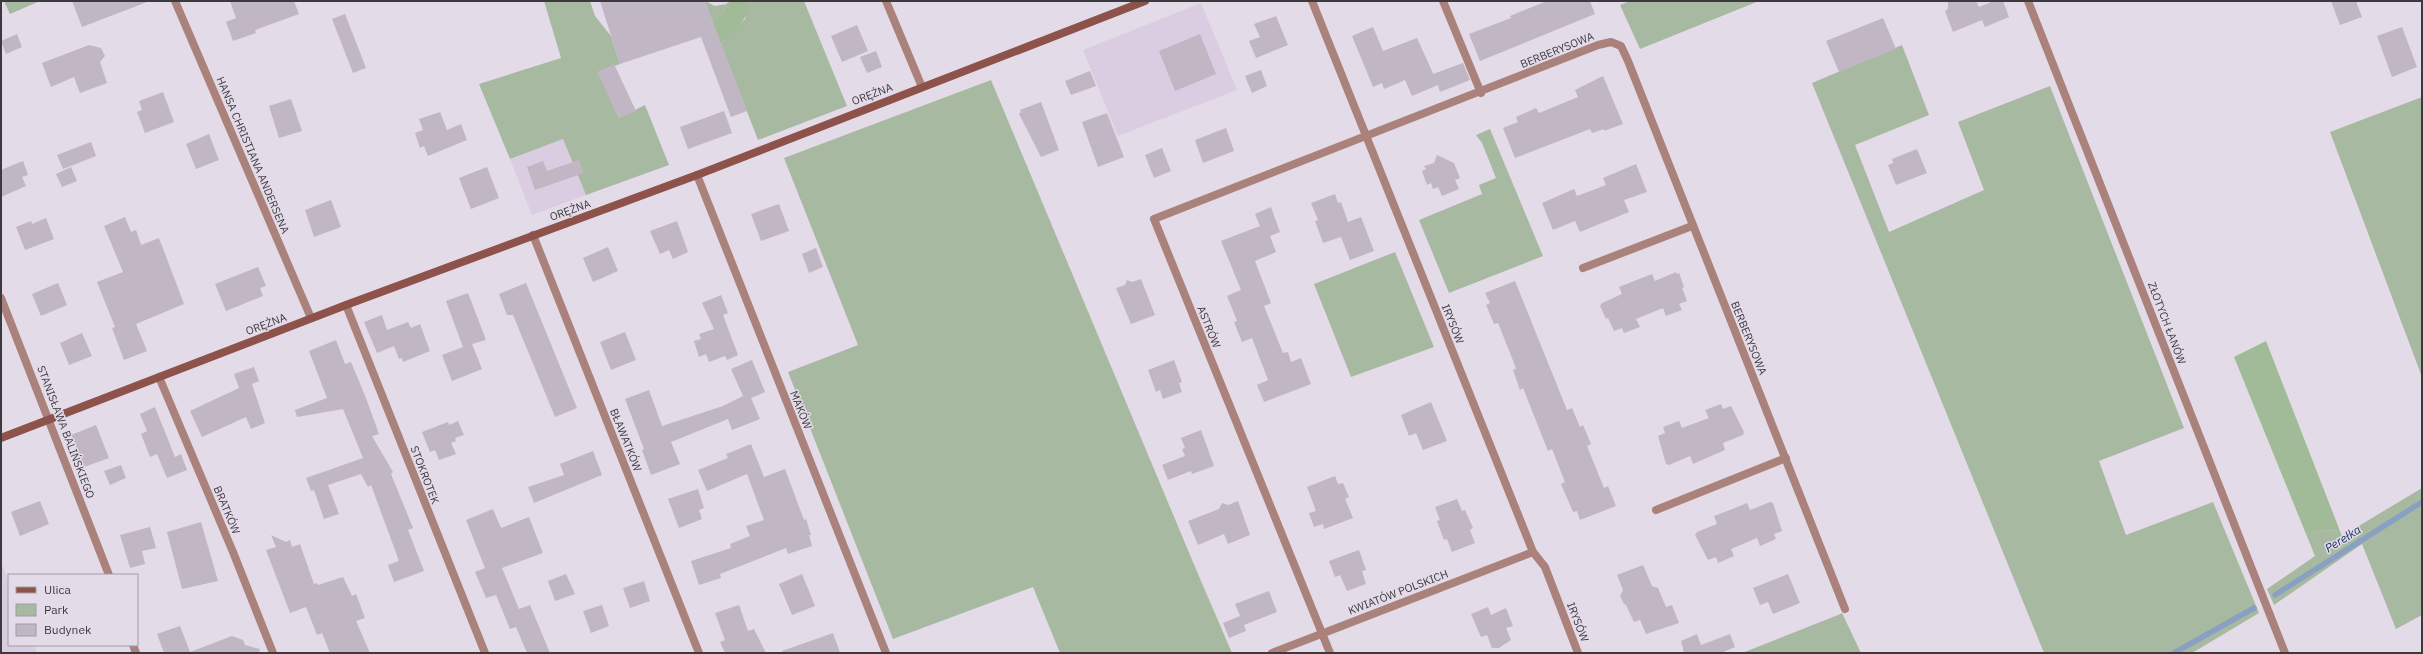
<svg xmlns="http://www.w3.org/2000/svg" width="2423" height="654" font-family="'IBM Plex Sans',sans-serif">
<rect width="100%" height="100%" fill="#e4dbe9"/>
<g fill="#dacde2">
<polygon points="1201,3 1237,90 1118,136 1083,50"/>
<polygon points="563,139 586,195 532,215 510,159"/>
<polygon points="1,562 9,583 9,645 34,645 37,653 1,653"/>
</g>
<g fill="#a8b9a1">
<polygon points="4,1 40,1 10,14"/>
<polygon points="544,1 590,1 595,16 611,36 620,64 598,72 619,118 645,105 669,165 586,195 563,139 510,159 479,84 561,58"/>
<polygon points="705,1 715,6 726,4 724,12 712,21"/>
<polygon points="748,1 804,1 847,106 758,140 721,44 745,19"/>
<polygon points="1630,1 1759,1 1640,49 1620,5"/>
<polygon points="1902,45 1929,115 1855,145 1889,232 1984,190 1958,122 2050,86 2184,428 2099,461 2126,535 2213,502 2259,613 2192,653 2044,653 1812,83"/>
<polygon points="991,80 1198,574 1232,653 1060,653 1033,587 893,639 788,372 858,345 784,158"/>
<polygon points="2422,97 2422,377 2330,132"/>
<polygon points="1490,129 1543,256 1449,293 1419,220 1482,194 1479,185 1496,178 1482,143 1476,135"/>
<polygon points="1395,252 1434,347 1351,377 1314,284"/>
<polygon points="2422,488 2422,615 2396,629 2362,544 2274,605 2267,589 2315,556 2306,534 2322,530 2340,531 2342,536"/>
<polygon points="1842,613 1861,653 1742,653 1838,615"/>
</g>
<g fill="#a1ba97">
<path d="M731,1h17c2,19 -15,31 -27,43l-9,-23 12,-9 2,-8z"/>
<polygon points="2266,341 2340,531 2322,530 2306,534 2234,357"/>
</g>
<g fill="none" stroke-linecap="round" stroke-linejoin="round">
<g stroke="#8aa0c2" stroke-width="5.5">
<polyline points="2275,595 2422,502"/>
<polyline points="2174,653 2254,608"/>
</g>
</g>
<g fill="#c1b6c3">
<polygon points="72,1 147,1 147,2 82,27"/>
<polygon points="230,1 294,1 299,14 255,30 256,33 233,41 226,22 236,18"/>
<polygon points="600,1 705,1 747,111 731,117 701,37 620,64"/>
<polygon points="1547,1 1590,1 1595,14 1480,61 1469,34 1511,18 1510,16"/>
<polygon points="1948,1 1976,1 1979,7 1994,1 2003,1 2009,17 1985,27 1982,20 1953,32 1945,11 1948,9"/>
<polygon points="2331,1 2356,1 2362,17 2340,25"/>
<polygon points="345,14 366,68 353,73 332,19"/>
<polygon points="1276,16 1288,45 1256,58 1249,41 1260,37 1254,24"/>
<polygon points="1883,18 1896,49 1839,72 1826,41"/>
<polygon points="857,25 868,51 842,62 831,36"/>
<polygon points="1373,27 1383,51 1417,38 1436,80 1433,74 1463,63 1470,80 1440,92 1438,85 1412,96 1405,80 1384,89 1382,83 1373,87 1352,36"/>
<polygon points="2402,27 2417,67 2392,77 2377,36"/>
<polygon points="17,34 22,47 6,54 1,41"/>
<polygon points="1200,34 1216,74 1175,91 1159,51"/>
<polygon points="89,45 101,48 105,56 100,62 107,83 80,93 74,77 51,87 42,63"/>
<polygon points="876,51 882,67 867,73 860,57"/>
<polygon points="614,64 636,111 619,118 597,72"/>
<polygon points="1261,70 1267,86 1252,93 1245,76"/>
<polygon points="1090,71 1096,86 1071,95 1065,81"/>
<polygon points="1603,76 1623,124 1604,131 1604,129 1592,133 1590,129 1515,158 1503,128 1518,122 1516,117 1536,108 1539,113 1578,97 1575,90"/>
<polygon points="163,92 174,122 145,133 137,112 142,110 139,101"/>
<polygon points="291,99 302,131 279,138 269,106"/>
<polygon points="1041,102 1059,150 1041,157 1019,114 1021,112 1020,110"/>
<polygon points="724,111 732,133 688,149 680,127"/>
<polygon points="440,112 447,130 461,124 467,140 428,156 424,146 420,148 415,133 423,130 419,119"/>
<polygon points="1107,113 1124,157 1098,167 1082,122"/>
<polygon points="1226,128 1234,151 1203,163 1195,140"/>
<polygon points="209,134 219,160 196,169 186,144"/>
<polygon points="91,142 96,156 63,169 57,155"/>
<polygon points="1162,148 1171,171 1154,178 1145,155"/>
<polygon points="1917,149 1927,173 1896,185 1888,165 1893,163 1892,159"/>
<polygon points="1437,155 1454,163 1460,178 1455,180 1459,189 1442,196 1438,187 1433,189 1431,183 1427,185 1422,171 1426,169 1424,166 1434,163"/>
<polygon points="579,160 584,173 535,190 527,167 543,161 547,171"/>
<polygon points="23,161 28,175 22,177 26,186 1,197 1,170"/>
<polygon points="1636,164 1647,192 1624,200 1629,212 1580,232 1575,221 1553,230 1542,203 1574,189 1577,196 1606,185 1603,178"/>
<polygon points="71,167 77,181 62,187 56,174"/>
<polygon points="487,167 499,198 471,209 459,178"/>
<polygon points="1335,194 1338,203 1341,202 1348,222 1361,217 1374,251 1350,260 1341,237 1323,243 1315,221 1318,220 1311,203"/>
<polygon points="331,200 341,227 314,237 305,210"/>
<polygon points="779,204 789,231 761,241 751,214"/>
<polygon points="1271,207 1280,232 1270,236 1276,252 1255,261 1271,303 1264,306 1283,353 1288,352 1291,362 1301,358 1311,384 1264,402 1257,385 1268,380 1252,338 1242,342 1234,322 1237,321 1227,296 1241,290 1221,241 1260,226 1255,214"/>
<polygon points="125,217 131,232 136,230 141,245 159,238 184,304 136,324 147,351 124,360 112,328 115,327 97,282 123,272 104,226"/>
<polygon points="46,218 54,239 25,250 16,227 31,221 32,224"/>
<polygon points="677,221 688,252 673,259 669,250 660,254 650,231"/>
<polygon points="608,247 618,271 593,282 583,258"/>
<polygon points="816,248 823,267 809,273 802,254"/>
<polygon points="258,267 266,286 260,288 263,296 226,311 215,284"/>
<polygon points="1676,272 1676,274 1679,273 1684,287 1682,288 1687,301 1679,304 1682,310 1666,316 1663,308 1636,319 1640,327 1624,333 1622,328 1614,331 1608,318 1606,319 1600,306 1602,303 1622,294 1619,287 1652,274 1655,281"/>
<polygon points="1141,279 1155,315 1131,324 1116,288 1125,285 1127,280 1132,282"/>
<polygon points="1515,281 1567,410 1572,408 1580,427 1583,425 1591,444 1587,446 1604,488 1608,486 1616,506 1580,520 1577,511 1573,512 1561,484 1565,482 1552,449 1548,451 1523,388 1520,390 1513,370 1516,369 1512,358 1498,323 1494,324 1486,305 1490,303 1485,293"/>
<polygon points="58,283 67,305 41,316 32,294"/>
<polygon points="526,283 577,408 555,417 513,315 507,315 499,294"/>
<polygon points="468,293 486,340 472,344 482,369 452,381 442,355 463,347 446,301"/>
<polygon points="721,295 728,313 723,315 738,355 727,360 725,356 709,362 706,354 699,357 694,341 701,339 699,334 714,329 702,303"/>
<polygon points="382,315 387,330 408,322 411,328 420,324 430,351 403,362 402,358 399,359 394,346 377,353 364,322"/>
<polygon points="625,332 636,360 611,370 600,342"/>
<polygon points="82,333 92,356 69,365 60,343"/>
<polygon points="336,340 345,364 351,362 366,398 379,434 372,436 393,472 391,474 413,528 408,530 424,571 394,582 388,565 399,561 371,485 368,487 361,474 328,485 339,514 324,519 314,490 311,491 306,478 363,458 343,409 297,417 295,410 327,398 309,351"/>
<polygon points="752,360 765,392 751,398 760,419 732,430 728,419 671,442 680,464 651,475 642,450 644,449 625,399 649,390 662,426 723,406 743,396 731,369"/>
<polygon points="1174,360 1182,382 1179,383 1182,392 1163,399 1160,390 1156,392 1148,370"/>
<polygon points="254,367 259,381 252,384 265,423 251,429 246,417 202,437 190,411 239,388 234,374"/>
<polygon points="1431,402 1447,441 1423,450 1416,433 1409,436 1401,415"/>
<polygon points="1721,404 1723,409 1731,406 1744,432 1743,435 1723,443 1725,450 1693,464 1690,456 1669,465 1666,464 1658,436 1665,433 1663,427 1679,421 1682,428 1709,418 1705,410"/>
<polygon points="155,407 175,457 181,454 187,470 167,478 157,454 150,457 141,434 147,431 140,414"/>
<polygon points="458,421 464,435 455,438 456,441 451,443 456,454 439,460 435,450 430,452 422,432 448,422 449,425"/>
<polygon points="96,425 109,458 84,467 71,435"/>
<polygon points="1201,430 1214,466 1192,474 1191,471 1168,480 1162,465 1185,456 1182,449 1185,448 1181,438"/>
<polygon points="751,444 764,477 785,469 804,520 806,519 811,535 809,535 812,546 788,554 786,548 720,574 721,578 699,585 691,561 731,548 730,544 750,536 746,526 764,520 747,474 707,491 698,470 728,458 726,454"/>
<polygon points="593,451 602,475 534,503 528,487 564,475 560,464"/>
<polygon points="121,465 126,478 110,485 104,471"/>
<polygon points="1335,476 1338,484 1343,483 1349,497 1345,499 1353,518 1324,529 1323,524 1314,527 1309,513 1316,511 1307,487"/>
<polygon points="698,489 704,508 699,510 702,519 679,528 668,499"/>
<polygon points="1457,499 1462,511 1465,510 1473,528 1470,530 1475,543 1452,552 1447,539 1444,540 1437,521 1440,520 1435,507"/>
<polygon points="40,501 49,524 20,536 11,512"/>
<polygon points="1238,501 1250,535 1228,544 1224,534 1198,545 1188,521 1219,509 1222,503 1228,505"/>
<polygon points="1770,502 1773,503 1782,531 1774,534 1776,539 1760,546 1757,538 1731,549 1734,556 1718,563 1716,557 1708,560 1695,535 1697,532 1717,524 1714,516 1730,510 1747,503 1750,510"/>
<polygon points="493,509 501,528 529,517 543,553 502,568 519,609 530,605 550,653 527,653 516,627 510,629 496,595 486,598 475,572 485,568 466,520"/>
<polygon points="201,522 218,581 182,589 167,532"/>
<polygon points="150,527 156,548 142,551 145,564 130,568 120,535"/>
<polygon points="271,535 286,542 290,540 292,547 300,544 314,584 317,583 318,585 343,577 352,596 356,594 365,618 356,621 370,653 330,653 322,633 317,635 306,607 290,613 266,550 276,547"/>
<polygon points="1359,550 1366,570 1362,571 1366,584 1347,591 1340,575 1335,577 1329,561"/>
<polygon points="1643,565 1652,586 1658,588 1666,607 1672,605 1679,623 1646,634 1640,620 1634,622 1626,605 1624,604 1620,596 1623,590 1617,575"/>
<polygon points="566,574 575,594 555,601 548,581"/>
<polygon points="802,574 815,606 792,615 779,584"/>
<polygon points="1788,574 1800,603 1773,614 1768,602 1760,605 1753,588"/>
<polygon points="644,581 650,601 630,608 623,588"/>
<polygon points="1269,591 1277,612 1244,625 1246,631 1229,638 1223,623 1240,616 1235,604"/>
<polygon points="602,605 609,626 591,633 583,611"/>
<polygon points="739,605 748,631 754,629 766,653 725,653 720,642 725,640 715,613"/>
<polygon points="1488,607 1491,615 1506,608 1513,626 1506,628 1511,640 1499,648 1492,648 1487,635 1481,637 1471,614"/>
<polygon points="180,626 190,652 232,636 243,640 245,645 260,649 259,653 164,653 157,634"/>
<polygon points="833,633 840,653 782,653 782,651"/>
<polygon points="1697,634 1701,645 1730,634 1735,647 1721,653 1684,653 1681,641"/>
</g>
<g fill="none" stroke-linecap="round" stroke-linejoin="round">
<g stroke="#aa817b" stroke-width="8">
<polyline points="175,1 311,318"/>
<polyline points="886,1 922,87"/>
<polyline points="1312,1 1533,552 1545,567 1578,653"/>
<polyline points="1443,1 1481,93"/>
<polyline points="2028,1 2285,653"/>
<polyline points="697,175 886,653"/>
<polyline points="533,235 699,653"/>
<polyline points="1583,268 1692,226"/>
<polyline points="1,298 109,575"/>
<polyline points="346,305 485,653"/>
<polyline points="159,377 233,552 273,653"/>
<polyline points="1656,510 1786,458"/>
<polyline points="133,645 136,653"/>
<polyline points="1272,653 1533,552"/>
<polyline points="1330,653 1154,219 1598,45 1611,42 1621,46 1628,61 1845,609"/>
</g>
<polyline stroke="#8d534b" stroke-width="8" points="1,438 346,305 697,175 1145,1"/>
</g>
<g text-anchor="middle" stroke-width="3" stroke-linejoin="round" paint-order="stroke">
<g font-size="11" fill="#3d3a3f" stroke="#e4dbe9">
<text transform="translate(1557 50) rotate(-22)" y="4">BERBERYSOWA</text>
<text transform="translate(872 94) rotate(-21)" y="4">ORĘŻNA</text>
<text transform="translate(253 155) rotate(67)" y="4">HANSA CHRISTIANA ANDERSENA</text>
<text transform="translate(570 210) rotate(-20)" y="4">ORĘŻNA</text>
<text transform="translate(2167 323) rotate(69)" y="4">ZŁOTYCH ŁANÓW</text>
<text transform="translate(266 324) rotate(-21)" y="4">ORĘŻNA</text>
<text transform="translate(1453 324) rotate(68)" y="4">IRYSÓW</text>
<text transform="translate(1209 327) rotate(68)" y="4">ASTRÓW</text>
<text transform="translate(1749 338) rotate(68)" y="4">BERBERYSOWA</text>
<text transform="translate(801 410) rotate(68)" y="4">MAKÓW</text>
<text transform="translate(66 432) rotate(69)" y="4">STANISŁAWA BALIŃSKIEGO</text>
<text transform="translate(626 440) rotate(68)" y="4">BŁAWATKÓW</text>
<text transform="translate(425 475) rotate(69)" y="4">STOKROTEK</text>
<text transform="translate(227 510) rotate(67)" y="4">BRATKÓW</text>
<text transform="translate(1398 592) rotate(-21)" y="4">KWIATÓW POLSKICH</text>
<text transform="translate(1578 622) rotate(69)" y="4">IRYSÓW</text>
</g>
<g font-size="12" font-style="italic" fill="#142f5b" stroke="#e4dbe9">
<text transform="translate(2343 539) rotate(-32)" y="4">Perełka</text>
</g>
</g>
<rect width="2423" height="654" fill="none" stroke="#3d3a3f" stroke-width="4"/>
<rect x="8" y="574" width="130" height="72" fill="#e4dbe9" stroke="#a19ba5"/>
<rect x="16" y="587" width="20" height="6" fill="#8d534b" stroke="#a19ba5"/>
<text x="44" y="594" font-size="12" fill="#3d3a3f">Ulica</text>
<rect x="16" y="604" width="20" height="12" fill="#a8b9a1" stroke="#a19ba5"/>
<text x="44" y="614" font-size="12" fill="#3d3a3f">Park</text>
<rect x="16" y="624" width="20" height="12" fill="#c1b6c3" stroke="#a19ba5"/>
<text x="44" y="634" font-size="12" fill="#3d3a3f">Budynek</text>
</svg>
